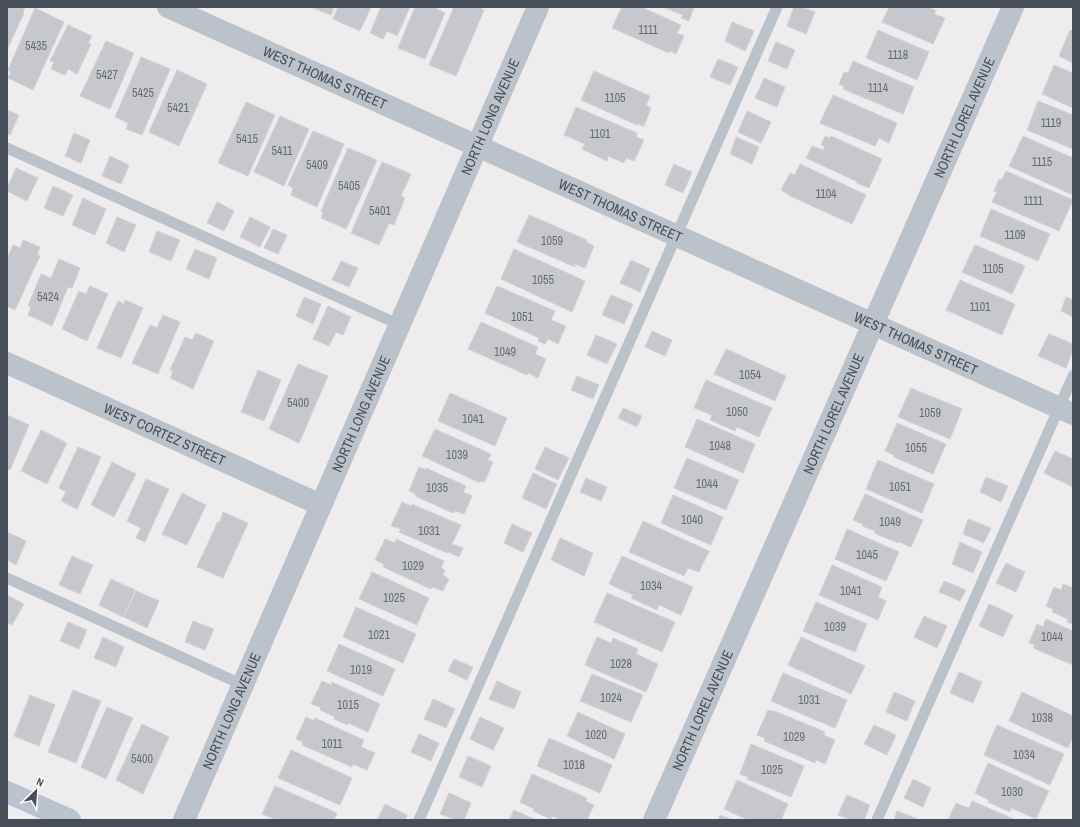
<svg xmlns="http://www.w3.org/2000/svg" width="1080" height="827" font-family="'Archivo Narrow',sans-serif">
<rect width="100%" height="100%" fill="#eeecec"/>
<g fill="#c7c8ce" stroke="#d0d2d7">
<polygon points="7,7 25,7 23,12 24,13 7,50"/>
<polygon points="311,7 334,7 331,15"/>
<polygon points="338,7 371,7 360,31 333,19"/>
<polygon points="381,7 410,7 397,36 387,31 383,39 370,33"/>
<polygon points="415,7 436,7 435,8 445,13 425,59 398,48"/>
<polygon points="454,7 478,7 484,10 456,76 429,65"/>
<polygon points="622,7 641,7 681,25 677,33 684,36 676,54 670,51 669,53 612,28"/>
<polygon points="663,7 694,7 689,21 681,18 683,15"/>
<polygon points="794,7 801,7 815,12 806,34 787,26"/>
<polygon points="889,7 928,7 936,11 934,14 945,18 933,44 882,22"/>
<polygon points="35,8 64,22 33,90 8,78 11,72 8,70"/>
<polygon points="732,22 754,31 745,51 725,41"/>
<polygon points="68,25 92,36 88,43 91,44 77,74 68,69 65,75 51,69 54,62 50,61"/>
<polygon points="878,30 929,52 917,80 866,58"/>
<polygon points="1070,30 1073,31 1073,63 1059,56"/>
<polygon points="106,41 134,53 110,109 80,96"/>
<polygon points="776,42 795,50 787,69 768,61"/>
<polygon points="141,57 170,69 142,135 126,129 128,123 115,117"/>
<polygon points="718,59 738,67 730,85 710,77"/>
<polygon points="853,61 914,87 903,114 843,89 844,87 839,84 844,72 848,73"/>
<polygon points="1054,65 1073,73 1073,108 1042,94"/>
<polygon points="177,70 207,84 179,146 149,132"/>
<polygon points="594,71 650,96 646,105 651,108 644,126 637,124 637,125 581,100"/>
<polygon points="764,78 785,87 777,107 755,98"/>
<polygon points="833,95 897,123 889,143 879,138 875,146 820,123"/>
<polygon points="1038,101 1073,115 1073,149 1027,130"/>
<polygon points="246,102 275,115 248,176 218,163"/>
<polygon points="576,107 637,133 636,137 644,140 634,161 626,158 624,163 608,156 607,161 582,149 585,144 564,135"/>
<polygon points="7,110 19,115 10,135 7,134"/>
<polygon points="747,111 771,122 761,143 738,132"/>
<polygon points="280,116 309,129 284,186 254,172"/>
<polygon points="313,131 344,144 317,207 291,195 293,188 288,185"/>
<polygon points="74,133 90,140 81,163 65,156"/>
<polygon points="825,136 830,138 831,136 882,159 869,188 857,183 856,181 806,158 812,146 823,150 825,146 821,145"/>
<polygon points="1023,136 1073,158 1073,195 1009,166"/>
<polygon points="736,137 759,147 752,164 730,154"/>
<polygon points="348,148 377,160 346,229 321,218 323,212 321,211"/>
<polygon points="110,156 129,165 121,184 102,176"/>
<polygon points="382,162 411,174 401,196 405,198 394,225 389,223 379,245 351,233"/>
<polygon points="674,164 692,172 683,193 665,185"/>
<polygon points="800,164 866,195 852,224 788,195 788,194 781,190 790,173 795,175"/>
<polygon points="16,168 38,178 27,201 7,191 7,188"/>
<polygon points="1006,171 1073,200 1059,231 992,202 997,192 994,191 999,179 1002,180"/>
<polygon points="53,186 73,195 63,216 44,208"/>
<polygon points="83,198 106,209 95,235 72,225"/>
<polygon points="217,202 234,211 224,231 207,223"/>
<polygon points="991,209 1050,234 1038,261 980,236"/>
<polygon points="529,215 587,240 586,242 594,246 585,268 575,264 575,267 517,242"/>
<polygon points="117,217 136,225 124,252 106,243"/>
<polygon points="250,217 270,227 260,247 240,237"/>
<polygon points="273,229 287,235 278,254 264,248"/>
<polygon points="157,231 180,240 171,261 149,252"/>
<polygon points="23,240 40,247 37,255 40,256 15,310 7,306 7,259 13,245 20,248"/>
<polygon points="975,245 1025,266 1012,294 962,272"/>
<polygon points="195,249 217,258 209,279 186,269"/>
<polygon points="514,249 585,281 572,312 501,279"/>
<polygon points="59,259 80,268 72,288 68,287 52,326 28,315 31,307 28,306 41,274 51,278"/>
<polygon points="631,260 650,269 640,292 620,283"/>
<polygon points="341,261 358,268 349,287 332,280"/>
<polygon points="960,280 1015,304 1002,335 946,310"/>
<polygon points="90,286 108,294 87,341 62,329 79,291 86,294"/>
<polygon points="497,286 555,311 551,320 566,326 558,344 548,339 545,344 538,341 539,338 485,313"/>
<polygon points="611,295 633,304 624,324 602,315"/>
<polygon points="304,297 321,304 313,324 296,316"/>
<polygon points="1066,297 1073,300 1073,317 1061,311"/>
<polygon points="125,300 143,308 121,358 97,348 118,301 124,304"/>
<polygon points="328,306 351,317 343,335 336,332 329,346 313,339"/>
<polygon points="163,315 180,322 158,374 132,363 150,325 157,328"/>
<polygon points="481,322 538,347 535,354 546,359 538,378 528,373 527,375 468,349"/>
<polygon points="652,331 672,340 665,356 645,347"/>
<polygon points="196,333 214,341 193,389 170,378 173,371 170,370 185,337 192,340"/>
<polygon points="1049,334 1073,344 1073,350 1066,368 1038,356"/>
<polygon points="596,335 617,344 607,364 587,355"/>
<polygon points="726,349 786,376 775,401 714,374"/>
<polygon points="298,364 328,376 299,443 269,429"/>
<polygon points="258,370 281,380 264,421 241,412"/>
<polygon points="577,376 599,385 593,399 571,390"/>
<polygon points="706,380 772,408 759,437 737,427 735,431 710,420 712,415 694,408"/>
<polygon points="911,388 962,409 950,439 898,417"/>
<polygon points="450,393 507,418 495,446 438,421"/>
<polygon points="623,408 642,416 637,427 618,418"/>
<polygon points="7,415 29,425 10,470 7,469"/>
<polygon points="697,419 755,444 743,473 685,447"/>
<polygon points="897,423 946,444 933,474 894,457 894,455 885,451"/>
<polygon points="435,429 491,454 488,460 493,462 485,481 478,482 422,456"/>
<polygon points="41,430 67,443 47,484 21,471"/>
<polygon points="78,447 101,457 77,509 61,501 66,492 59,488"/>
<polygon points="545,447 569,458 558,480 535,469"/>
<polygon points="1055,451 1073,459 1073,487 1044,473"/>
<polygon points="687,458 739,480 726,510 674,488"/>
<polygon points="878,460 934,484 922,513 866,489"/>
<polygon points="112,462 136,474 114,517 91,505"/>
<polygon points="419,467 426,470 426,468 466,486 463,492 472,496 464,514 456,511 453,513 415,496 416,494 409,491"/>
<polygon points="533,473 557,484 546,509 522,498"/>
<polygon points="986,477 1008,486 1001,502 980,492"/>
<polygon points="586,478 607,487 601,501 580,492"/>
<polygon points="146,479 169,489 145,542 136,538 141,528 127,521"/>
<polygon points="182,493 206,505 187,545 162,534"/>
<polygon points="865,494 923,520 911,547 899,542 898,543 874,533 875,531 862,526 863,524 853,520"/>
<polygon points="673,495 723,517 711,545 661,523"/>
<polygon points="402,502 411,506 412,504 461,525 452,544 463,548 459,557 448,552 447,553 399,532 401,529 391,526"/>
<polygon points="223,512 248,523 223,578 197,567 218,521 220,522"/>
<polygon points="968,519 991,528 984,543 963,534"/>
<polygon points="643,521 709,551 699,572 688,568 684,576 629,552"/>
<polygon points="512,524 532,533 523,552 504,543"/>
<polygon points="847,529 899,552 886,581 835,559"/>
<polygon points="7,532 26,541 16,565 7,560"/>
<polygon points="560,538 593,553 584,576 551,560"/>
<polygon points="385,539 395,543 396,539 444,561 441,568 445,570 443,575 449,579 443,591 432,587 431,589 383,567 384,564 375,560"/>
<polygon points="960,542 982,552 973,573 952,564"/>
<polygon points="72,556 93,565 80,594 59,585"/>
<polygon points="622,556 693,587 681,615 659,605 657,610 631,598 633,595 609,584"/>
<polygon points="1006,563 1025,572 1016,592 996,583"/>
<polygon points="832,565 882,587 878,597 886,601 878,620 819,595"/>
<polygon points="372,572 429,598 417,625 359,599"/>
<polygon points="111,579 135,590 123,617 99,605"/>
<polygon points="944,581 966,590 960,601 939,592"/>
<polygon points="1063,584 1073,588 1073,624 1067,622 1068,619 1052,612 1053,609 1046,606 1054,587 1061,590"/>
<polygon points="136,591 159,601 147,628 124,617"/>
<polygon points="607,593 675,622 662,652 594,622"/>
<polygon points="7,595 24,604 12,625 7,623"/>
<polygon points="816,602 867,624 855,652 803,631"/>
<polygon points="989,604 1013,615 1003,637 979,626"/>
<polygon points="356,607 416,634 403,663 343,637"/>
<polygon points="924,616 947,626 937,648 914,637"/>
<polygon points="1046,619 1073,631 1073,665 1033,648 1035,645 1029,643 1037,624 1043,627"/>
<polygon points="193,621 214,629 205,650 185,642"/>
<polygon points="68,622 87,630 79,649 60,641"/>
<polygon points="103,637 124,647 116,667 94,658"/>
<polygon points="597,637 611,643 613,638 638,649 636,654 658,664 646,692 585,665"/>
<polygon points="801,637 865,666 851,694 788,665"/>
<polygon points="339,644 395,669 383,696 327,671"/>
<polygon points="454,659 473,667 467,680 448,671"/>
<polygon points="959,672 982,682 973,703 950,693"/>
<polygon points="783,673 847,700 835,728 771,701"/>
<polygon points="592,674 643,695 631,722 580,701"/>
<polygon points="322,681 331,685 332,682 380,704 368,732 348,723 347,725 334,719 335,717 320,710 320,707 311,704"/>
<polygon points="497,681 521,692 514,709 489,699"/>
<polygon points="73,690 101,701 76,763 48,752"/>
<polygon points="894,692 915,701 907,721 886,712"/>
<polygon points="1022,692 1073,716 1073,737 1068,748 1009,721"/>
<polygon points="30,695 55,705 39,746 14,736"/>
<polygon points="433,699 455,709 446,728 424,719"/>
<polygon points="107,707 133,718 106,779 81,767"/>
<polygon points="768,710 777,712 825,732 824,735 835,740 825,764 816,760 815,763 764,741 765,738 757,735"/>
<polygon points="578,712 625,734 614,759 567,736"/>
<polygon points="306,717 314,721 315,718 364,740 361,747 375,753 367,770 353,764 352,767 302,745 303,742 296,739"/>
<polygon points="480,717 504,728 493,750 470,739"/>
<polygon points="142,724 169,737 143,794 116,780"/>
<polygon points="874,725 896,735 887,755 864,744"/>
<polygon points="997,725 1064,754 1050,785 984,755"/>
<polygon points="419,734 439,743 431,761 411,752"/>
<polygon points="549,738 612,765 600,793 537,766"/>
<polygon points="751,744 804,766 791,797 747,779 748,777 740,774"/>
<polygon points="291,750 352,778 340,805 278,778"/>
<polygon points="468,756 491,766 482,787 459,777"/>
<polygon points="988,763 1049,791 1036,819 1011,808 1010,812 988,802 989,800 975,793"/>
<polygon points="532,774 587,798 585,801 594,805 587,820 561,820 552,816 551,819 533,811 534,809 520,802"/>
<polygon points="913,779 931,788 923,807 904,798"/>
<polygon points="737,780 788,804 781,820 748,820 724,809"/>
<polygon points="275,786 337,813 334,820 277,820 262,814"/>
<polygon points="449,793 471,803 464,820 456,820 440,814"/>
<polygon points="847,795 870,805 864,820 851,820 838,815"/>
<polygon points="972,801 1016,820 948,820 956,803 969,808"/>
<polygon points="385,804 407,815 405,820 377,820"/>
<polygon points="514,810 536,820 509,820"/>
<polygon points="897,811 918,819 894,820"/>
<polygon points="720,815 733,820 718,820"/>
</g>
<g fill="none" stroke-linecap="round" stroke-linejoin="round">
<g stroke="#bcc2c9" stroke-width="11">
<polyline points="7,148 400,325"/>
<polyline points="7,578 243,685"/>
<polyline points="419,820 777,7"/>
<polyline points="877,820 1073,376"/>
</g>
<g stroke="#bcc2c9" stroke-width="22">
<path id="s1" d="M168,7l905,407"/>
<path id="s2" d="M7,363l314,142"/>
<path id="s3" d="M184,820l354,-813"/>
<path id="s4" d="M654,820l359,-813"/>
</g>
<polyline stroke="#bbc3ce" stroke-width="22" points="7,792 70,820"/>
</g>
<g text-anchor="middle" stroke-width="3.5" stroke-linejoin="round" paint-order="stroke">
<g font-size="12" fill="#676c75">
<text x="648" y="34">1111</text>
<text x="36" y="50">5435</text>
<text x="898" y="59">1118</text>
<text x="107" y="79">5427</text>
<text x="878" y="92">1114</text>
<text x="143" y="97">5425</text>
<text x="615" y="102">1105</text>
<text x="178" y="112">5421</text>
<text x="1051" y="127">1119</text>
<text x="600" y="138">1101</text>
<text x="247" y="143">5415</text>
<text x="282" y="155">5411</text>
<text x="1042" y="166">1115</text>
<text x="317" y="169">5409</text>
<text x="349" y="190">5405</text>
<text x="826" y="198">1104</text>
<text x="1033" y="205">1111</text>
<text x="380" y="215">5401</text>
<text x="1015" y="239">1109</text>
<text x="552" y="245">1059</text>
<text x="993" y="273">1105</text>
<text x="543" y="284">1055</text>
<text x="48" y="301">5424</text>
<text x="980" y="311">1101</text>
<text x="522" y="321">1051</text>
<text x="505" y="356">1049</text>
<text x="750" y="379">1054</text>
<text x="298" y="407">5400</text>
<text x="737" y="416">1050</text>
<text x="930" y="417">1059</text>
<text x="473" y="423">1041</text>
<text x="720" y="450">1048</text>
<text x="916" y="452">1055</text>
<text x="457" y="459">1039</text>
<text x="707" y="488">1044</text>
<text x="900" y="491">1051</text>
<text x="437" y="492">1035</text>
<text x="692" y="524">1040</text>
<text x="890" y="526">1049</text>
<text x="429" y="535">1031</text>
<text x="867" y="559">1045</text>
<text x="413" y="570">1029</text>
<text x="651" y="590">1034</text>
<text x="851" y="595">1041</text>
<text x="394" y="602">1025</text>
<text x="835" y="631">1039</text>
<text x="379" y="639">1021</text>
<text x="1052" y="641">1044</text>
<text x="621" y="668">1028</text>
<text x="361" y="674">1019</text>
<text x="611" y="702">1024</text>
<text x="809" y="704">1031</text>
<text x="348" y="709">1015</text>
<text x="1042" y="722">1038</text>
<text x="596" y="739">1020</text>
<text x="794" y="741">1029</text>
<text x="332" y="748">1011</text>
<text x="1024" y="759">1034</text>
<text x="142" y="763">5400</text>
<text x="574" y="769">1018</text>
<text x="772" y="774">1025</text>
<text x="1012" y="796">1030</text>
</g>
<g font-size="14" fill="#474e57" stroke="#fff">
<text dy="5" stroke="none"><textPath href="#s1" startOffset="172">WEST THOMAS STREET</textPath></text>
<text dy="5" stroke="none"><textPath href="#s3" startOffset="767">NORTH LONG AVENUE</textPath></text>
<text dy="5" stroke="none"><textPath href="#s4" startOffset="768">NORTH LOREL AVENUE</textPath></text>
<text dy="5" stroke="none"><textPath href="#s1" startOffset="496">WEST THOMAS STREET</textPath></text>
<text dy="5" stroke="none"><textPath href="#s1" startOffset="820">WEST THOMAS STREET</textPath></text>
<text dy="5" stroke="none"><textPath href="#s3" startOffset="443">NORTH LONG AVENUE</textPath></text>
<text dy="5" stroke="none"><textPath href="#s4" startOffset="444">NORTH LOREL AVENUE</textPath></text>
<text dy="5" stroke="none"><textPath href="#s2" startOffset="173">WEST CORTEZ STREET</textPath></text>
<text dy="5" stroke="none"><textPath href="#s4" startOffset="120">NORTH LOREL AVENUE</textPath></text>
<text dy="5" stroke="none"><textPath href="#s3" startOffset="119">NORTH LONG AVENUE</textPath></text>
</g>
</g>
<rect width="1080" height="827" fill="none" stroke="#474e57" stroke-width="16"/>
<g transform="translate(36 791) rotate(25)" stroke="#ffffff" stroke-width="3" paint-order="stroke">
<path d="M0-3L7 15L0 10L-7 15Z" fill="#474e57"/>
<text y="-6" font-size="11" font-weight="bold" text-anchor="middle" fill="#474e57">N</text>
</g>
</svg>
